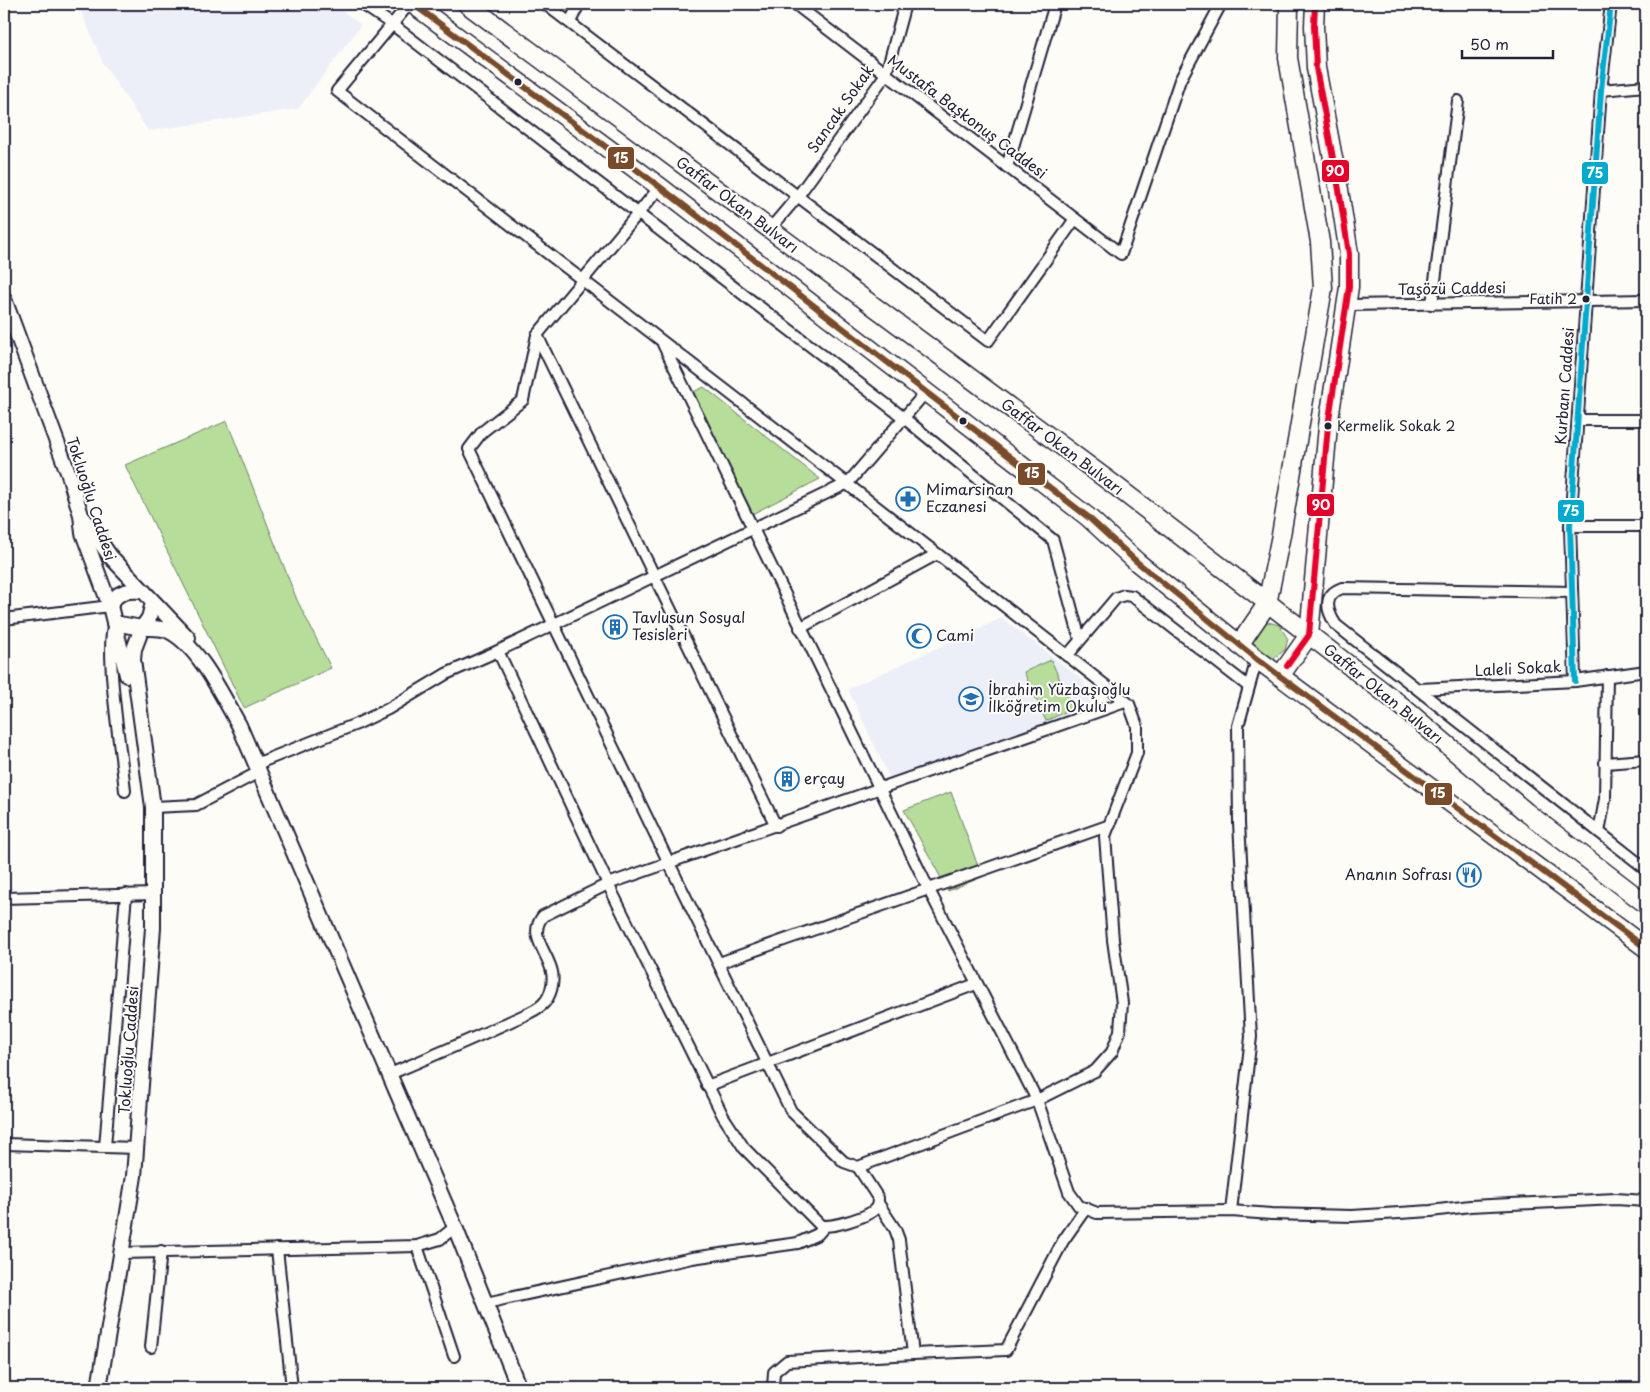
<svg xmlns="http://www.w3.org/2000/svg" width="1650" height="1392" font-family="'Playpen Sans',sans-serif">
<rect width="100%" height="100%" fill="#fdfcf7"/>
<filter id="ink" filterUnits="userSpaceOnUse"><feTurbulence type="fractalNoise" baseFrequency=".02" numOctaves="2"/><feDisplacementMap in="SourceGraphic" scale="10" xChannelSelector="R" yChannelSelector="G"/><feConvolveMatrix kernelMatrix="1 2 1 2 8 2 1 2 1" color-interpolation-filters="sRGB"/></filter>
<g filter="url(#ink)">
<g fill="#eceff8">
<polygon points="78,4 334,4 361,25 298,109 148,131 103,63"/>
<polygon points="1002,618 1084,681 1092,710 891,781 848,689"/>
</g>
<g fill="#b6dd99" stroke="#6c806a">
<polygon points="704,387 820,479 752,514 693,392"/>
<polygon points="227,421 297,600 331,668 244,708 125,465"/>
<polygon points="1268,622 1279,625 1288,639 1285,650 1271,660 1251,646 1251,635 1262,623"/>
<polygon points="1051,660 1073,708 1046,721 1024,672"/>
<polygon points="951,792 982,877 948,891 904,810"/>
</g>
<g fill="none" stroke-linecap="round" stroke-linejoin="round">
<g stroke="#22223b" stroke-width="14">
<g id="street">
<polyline points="362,4 393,25 904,418 1053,540 1080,639"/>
<path d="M409,4l-72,87c264,204 530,406 792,613l8,22v27l-32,83 8,104 9,63 -2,28 -8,21 -17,19 -58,29 -179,67 -14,-5 -53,-51 -122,-248 -200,-414 13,-17 41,-32 14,-65 123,-148"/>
<polyline points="545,4 988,341 1075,219"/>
<polyline points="795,4 1121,254 1180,80 1221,4"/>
<polyline points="570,22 579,4"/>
<polyline points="1601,90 1646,86"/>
<polyline points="1007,167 1055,4"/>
<polyline points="770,229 798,196 886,74 905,4"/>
<polyline points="1432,304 1458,101"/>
<polyline points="1348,305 1646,300"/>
<polyline points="537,335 776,826"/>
<polyline points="663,344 929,890 1037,1100 1069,1192 1079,1206 1097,1213 1231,1211 1271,1214 1352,1216 1431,1211 1470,1206 1616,1199 1646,1201"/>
<polyline points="1578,420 1646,420"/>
<polyline points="1570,526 1646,526"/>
<path d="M1572,592l-230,-4c-19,7 -16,22 -6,37l310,244"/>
<polyline points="4,619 110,606"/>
<path d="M114,624c-10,25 8,134 11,167"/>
<polyline points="800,628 937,554"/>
<polyline points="498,651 608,884 1125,702"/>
<polyline points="1067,656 1116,598 1124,595 1132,596 1248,686"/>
<polyline points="1575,681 1570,526 1601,90 1611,4"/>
<polyline points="1420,689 1575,681 1646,671"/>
<polyline points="1605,763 1646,760"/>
<polyline points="256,764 359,723 388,709 446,674 498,651 848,483 925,393"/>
<polyline points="153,807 196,805 259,772"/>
<polyline points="1599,832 1605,799 1607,676"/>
<polyline points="4,898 154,894"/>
<polyline points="719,963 1110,825"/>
<path d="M390,1074c40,-17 80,-34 119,-52 10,-5 26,-10 34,-18 8,-8 11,-21 9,-32 -4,-20 -25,-37 -9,-56l65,-32 115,232 21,32 76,77c9,4 48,-8 55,-16 3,-3 3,-7 3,-11l-20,-31"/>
<polyline points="707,1086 976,984"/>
<polyline points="4,1144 137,1148"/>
<polyline points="105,1147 126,894"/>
<polyline points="878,1203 895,1229 899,1240 913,1354 1006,1350 1063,1241 1086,1208"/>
<polyline points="1231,1211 1251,1037 1239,823 1238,726 1257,659"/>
<polyline points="417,1246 454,1356"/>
<polyline points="277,1249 292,1388"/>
<polyline points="122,1253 417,1246 440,1239 455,1227"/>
<polyline points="486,1303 692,1258 798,1243 818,1234 824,1227"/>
<polyline points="151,1347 161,1251"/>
<polyline points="773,1388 774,1372 787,1361 913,1354"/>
</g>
</g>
<g stroke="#22223b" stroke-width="18">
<g id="secondary">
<polyline points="4,299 69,475 81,515 83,533 110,606 127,675"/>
<polyline points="84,519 110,556 188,638"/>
<path d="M110,606c6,-15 18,-16 32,-15"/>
<polyline points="114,623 142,628 149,618 153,603"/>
<path d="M99,1388l35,-212 19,-248v-121l-20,-147 1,-11 8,-21c9,0 19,-1 27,3 30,15 54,66 70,94l216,502 64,161"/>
</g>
</g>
<g stroke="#22223b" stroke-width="21">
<g id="highway">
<polyline points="413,4 660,187 1088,517 1137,562 1257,659 1646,948"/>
<polyline points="467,4 1117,487 1398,703 1526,812 1646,904"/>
<polyline points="1239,645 1267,604 1281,535 1323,288 1320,242 1288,58 1289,4"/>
<polyline points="1280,676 1309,635 1328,426 1349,287 1349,254 1339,190 1316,68 1314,26 1315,4"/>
</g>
</g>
<use href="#street" stroke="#fdfcf7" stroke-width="10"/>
<use href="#secondary" stroke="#fdfcf7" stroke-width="14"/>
<use href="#highway" stroke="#fdfcf7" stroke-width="18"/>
<g stroke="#fdfcf7" stroke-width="10">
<polyline id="bus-1" points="413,4 660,187 1088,517 1137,562 1257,659 1646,948"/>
</g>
<g stroke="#fdfcf7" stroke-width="10">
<polyline id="bus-2" points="1287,666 1309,635 1328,426 1349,287 1349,254 1339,190 1316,68 1314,26 1315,4"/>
</g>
<g stroke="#fdfcf7" stroke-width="10">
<polyline id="bus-3" points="1575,681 1570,526 1601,90 1611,4"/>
</g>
<use href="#bus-1" stroke="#7a4b2a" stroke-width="6"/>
<use href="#bus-2" stroke="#e4002b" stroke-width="6"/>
<use href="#bus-3" stroke="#00a9ce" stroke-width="6"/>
</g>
</g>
<defs>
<g id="pharmacy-ring" transform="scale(1.25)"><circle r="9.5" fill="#fdfcf7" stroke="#1f6fb2" stroke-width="1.5"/><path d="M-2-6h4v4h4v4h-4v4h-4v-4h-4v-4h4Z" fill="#1f6fb2"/></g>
<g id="building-ring" transform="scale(1.25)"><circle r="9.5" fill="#fdfcf7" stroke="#1f6fb2" stroke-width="1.5"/><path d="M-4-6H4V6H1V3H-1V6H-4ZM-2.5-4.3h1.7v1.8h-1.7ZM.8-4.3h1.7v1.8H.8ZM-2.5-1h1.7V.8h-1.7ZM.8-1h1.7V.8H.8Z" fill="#1f6fb2"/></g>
<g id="mosque-ring" transform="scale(1.25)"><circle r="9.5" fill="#fdfcf7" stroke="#1f6fb2" stroke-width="1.5"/><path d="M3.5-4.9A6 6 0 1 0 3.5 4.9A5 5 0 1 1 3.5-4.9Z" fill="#1f6fb2"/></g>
<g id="school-ring" transform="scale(1.25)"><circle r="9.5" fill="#fdfcf7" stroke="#1f6fb2" stroke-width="1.5"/><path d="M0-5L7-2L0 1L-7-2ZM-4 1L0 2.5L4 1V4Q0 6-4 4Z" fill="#1f6fb2"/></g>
<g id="restaurant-ring" transform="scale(1.25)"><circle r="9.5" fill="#fdfcf7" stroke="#1f6fb2" stroke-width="1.5"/><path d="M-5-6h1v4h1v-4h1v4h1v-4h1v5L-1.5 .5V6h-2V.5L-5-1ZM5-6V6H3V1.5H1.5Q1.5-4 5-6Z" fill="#1f6fb2"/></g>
</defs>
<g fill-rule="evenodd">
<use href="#pharmacy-ring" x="908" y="499"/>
<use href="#building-ring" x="615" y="627"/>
<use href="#mosque-ring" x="919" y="636"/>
<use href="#school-ring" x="971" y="699"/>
<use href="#building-ring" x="787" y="779"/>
<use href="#restaurant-ring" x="1469" y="875"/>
</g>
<g fill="#22223b" stroke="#fdfcf7" stroke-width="2">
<circle cx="518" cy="82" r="4.5"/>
<circle cx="1586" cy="299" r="4.5"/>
<circle cx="963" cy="421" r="4.5"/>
<circle cx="1328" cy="426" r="4.5"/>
</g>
<g text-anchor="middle" stroke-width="4" stroke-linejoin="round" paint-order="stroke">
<g font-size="14" fill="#22223b" stroke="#fdfcf7" text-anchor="end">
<text x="1577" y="304">Fatih 2</text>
<text x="1337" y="431" text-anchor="start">Kermelik Sokak 2</text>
</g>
<g font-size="15" fill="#22223b" stroke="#fdfcf7">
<text transform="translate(841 109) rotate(-55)" y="5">Sancak Sokak</text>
<text transform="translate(967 117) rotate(37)" y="5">Mustafa Başkonuş Caddesi</text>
<text transform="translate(737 205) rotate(37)" y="5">Gaffar Okan Bulvarı</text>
<text transform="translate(1452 289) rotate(-1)" y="5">Taşözü Caddesi</text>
<text transform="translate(1565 386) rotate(-86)" y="5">Kurbanı Caddesi</text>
<text transform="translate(1062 447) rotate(37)" y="5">Gaffar Okan Bulvarı</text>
<text transform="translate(91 499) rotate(72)" y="5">Tokluoğlu Caddesi</text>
<text transform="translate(1518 669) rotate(-3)" y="5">Laleli Sokak</text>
<text transform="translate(1383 694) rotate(39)" y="5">Gaffar Okan Bulvarı</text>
<text transform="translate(129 1050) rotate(-86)" y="5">Tokluoğlu Caddesi</text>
</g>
<g font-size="15" fill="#22223b" stroke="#fdfcf7" text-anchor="start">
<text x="926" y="495">Mimarsinan<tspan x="926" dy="17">Eczanesi</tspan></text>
<text x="632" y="623">Tavlusun Sosyal<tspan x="632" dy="17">Tesisleri</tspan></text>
<text x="936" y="641">Cami</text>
<text x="988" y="695">İbrahim Yüzbaşıoğlu<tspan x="988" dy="17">İlköğretim Okulu</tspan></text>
<text x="804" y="784">erçay</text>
<text x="1452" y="880" text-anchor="end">Ananın Sofrası</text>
</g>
</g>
<g stroke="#fdfcf7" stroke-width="2">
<rect x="607" y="146" width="28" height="24" rx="5" fill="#7a4b2a"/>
<rect x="1321" y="159" width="29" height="24" rx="5" fill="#e4002b"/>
<rect x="1581" y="161" width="28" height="24" rx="5" fill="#00a9ce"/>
<rect x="1017" y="462" width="29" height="24" rx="5" fill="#7a4b2a"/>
<rect x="1306" y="493" width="29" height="24" rx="5" fill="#e4002b"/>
<rect x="1557" y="499" width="28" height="24" rx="5" fill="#00a9ce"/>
<rect x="1424" y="782" width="29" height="24" rx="5" fill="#7a4b2a"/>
</g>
<g font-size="14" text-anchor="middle" font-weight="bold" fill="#fff">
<text x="621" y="163">15</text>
<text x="1335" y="176">90</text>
<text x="1595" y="178">75</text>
<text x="1032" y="478">15</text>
<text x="1321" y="510">90</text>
<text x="1571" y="516">75</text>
<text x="1438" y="798">15</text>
</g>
<rect width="1650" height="1392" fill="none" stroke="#fdfcf7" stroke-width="20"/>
<rect x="10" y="10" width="1630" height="1372" fill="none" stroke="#22223b" stroke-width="2" filter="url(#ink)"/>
<path d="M1462 50v8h91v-8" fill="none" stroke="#22223b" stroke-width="2.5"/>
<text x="1470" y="50" font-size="15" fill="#22223b" stroke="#fdfcf7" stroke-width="4" paint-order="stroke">50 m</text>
</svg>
